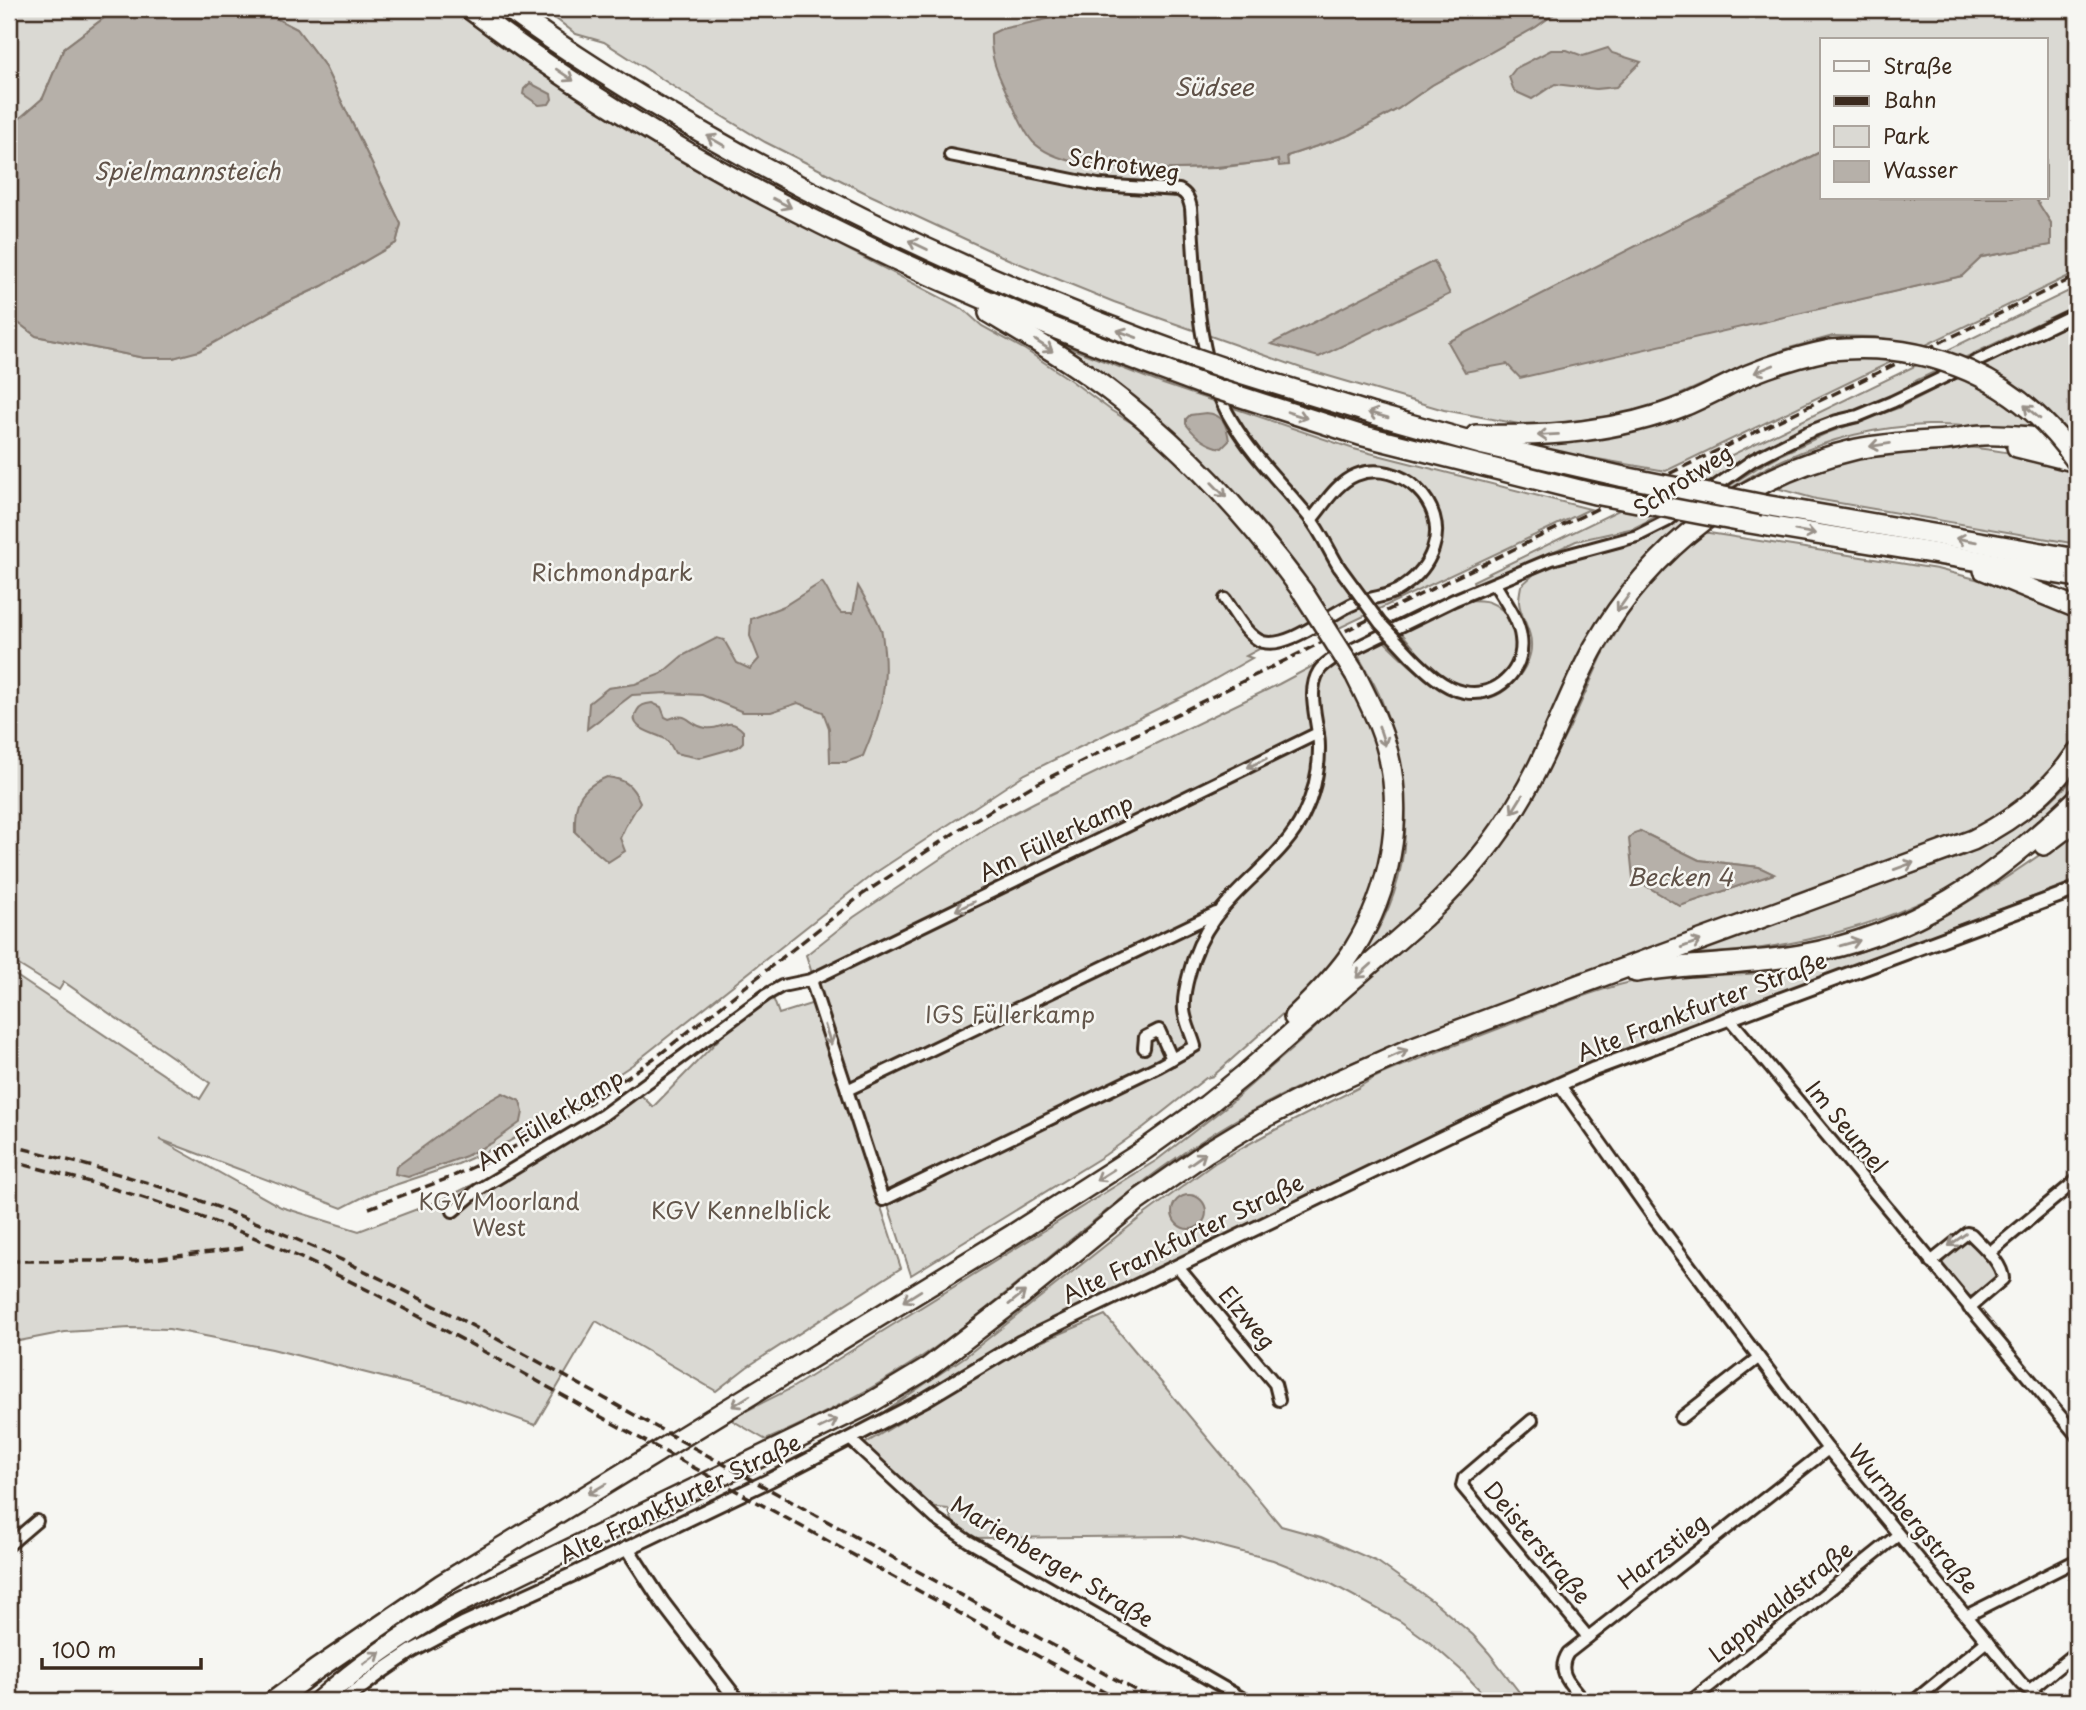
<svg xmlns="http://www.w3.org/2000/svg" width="2086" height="1710" font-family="'Playpen Sans',sans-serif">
<rect width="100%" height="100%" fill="#f6f6f2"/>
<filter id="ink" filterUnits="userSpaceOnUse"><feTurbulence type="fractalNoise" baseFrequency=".0143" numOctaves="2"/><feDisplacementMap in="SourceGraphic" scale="14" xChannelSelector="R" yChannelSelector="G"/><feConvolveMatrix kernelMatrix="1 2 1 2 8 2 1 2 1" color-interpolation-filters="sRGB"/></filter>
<g filter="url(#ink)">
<g fill="#dad9d3" stroke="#8a8278" stroke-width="2" fill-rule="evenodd">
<polygon points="9,9 130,9 112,12 64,48 43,98 18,120 9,133"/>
<polygon points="258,9 451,9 518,58 600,112 723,185 963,309 982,326 1024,349 1069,379 1112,411 1147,432 1245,531 1313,620 1246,656 1252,658 1192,692 1025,774 872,875 632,1065 575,1103 508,1142 458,1164 371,1193 342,1208 159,1139 281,1207 359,1231 444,1199 506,1168 566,1134 635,1089 653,1107 724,1034 772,995 779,1014 814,1003 901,1268 747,1367 716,1391 596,1321 535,1425 445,1393 272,1349 169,1329 130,1328 65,1332 9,1343 9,971 200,1099 210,1083 64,982 59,990 9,959 9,316 36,336 144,358 173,358 199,350 283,304 322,286 396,243 401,224 324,65 297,29"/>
<path d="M543,9h533l-10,6 -19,5 9,136 21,5 57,9 84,-2 60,-8 10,4 -1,-8 63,-21 48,-26 34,-24 104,-58 25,-18h516v263l-151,73 -52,-8 -41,-1 -47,13 -31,12 -89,40 -36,11 -37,7 -38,4 -36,1 -75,-14 -143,-42 -187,-66 -106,-43 -140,-65 -103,-52 -83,-50 -78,-50 -28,-8zM1822,40h224v158h-11l16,25v22l-69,12 -21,19 -441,101 -13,-14 -58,-21 373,-191z"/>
<polygon points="2077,287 2077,305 1917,380 1889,399 1758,452 1665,512 1634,528 1576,541 1525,565 1474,584 1473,581"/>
<path d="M2077,317v122c-49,-5 -99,-15 -149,-14 -100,3 -196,49 -266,120l-141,240 -52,75 -35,37 -81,72c7,-12 16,-24 23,-36 42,-72 35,-160 5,-234 -6,-16 -17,-32 -25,-47l25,-14c31,31 90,91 133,44 9,-10 18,-24 17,-39 0,-14 -11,-27 -12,-41 0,-5 1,-11 2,-16l13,-12 21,-10 78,-20 37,-20 87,-56 25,-14 45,-21 71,-25z"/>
<polygon points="1055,342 1163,384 1354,449 1590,509 1339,628 1306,579 1272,536 1242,503"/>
<polygon points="1832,356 1893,361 1666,471 1512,444 1740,384"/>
<path d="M1942,446c50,1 88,10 135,22v76l-261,-45 -43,-12 6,-4 82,-28z"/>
<path d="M1703,532l234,37 66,17 74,31v124l-41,48 -38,27 -24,15c-135,49 -270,99 -405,149 -107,39 -217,76 -317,131 -111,60 -201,150 -301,225 -57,43 -121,76 -185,104l-36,-21 60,-30 367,-229 71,-55 82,-72 36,-36 134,-125 33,-43 21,-35 35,-65 33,-73 30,-49 35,-42zM1640,831l59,29 60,7 14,7 -93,32 -47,-28z"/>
<path d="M1467,600c7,0 16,0 22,2 20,7 33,34 28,54 -5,23 -33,38 -55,31 -27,-9 -45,-36 -63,-57z"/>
<polygon points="1335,654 1363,704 1386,765 1389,827 1372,898 1345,948 1327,971 1306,993 1213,1076 1206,1078 1144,1127 1105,1155 911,1275 806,955 854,917 989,826 1035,802 1279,684"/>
<path d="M2077,775v13c-31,29 -62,59 -98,82 -84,55 -189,81 -289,84l275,-99c44,-21 79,-44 112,-80z"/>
<path d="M2077,829v51l-328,125 -121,43 -120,50 -494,241 -93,57 -34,18 -2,-3 81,-55 179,-142 71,-52 51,-28 91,-46c16,-12 34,-18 52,-25 28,-12 57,-22 85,-33 49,-18 99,-42 151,-51 32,-6 67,-4 100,-5 33,-1 68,-9 100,-18 89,-25 156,-75 231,-127z"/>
<path d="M1969,1242c11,6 24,21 27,34 -5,9 -18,22 -29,20l-25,-30c2,-11 16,-22 27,-24z"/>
<polygon points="1105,1315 1281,1526 1321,1537 1378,1562 1438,1605 1473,1635 1489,1653 1526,1701 1490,1701 1461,1670 1428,1641 1400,1621 1328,1582 1273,1560 1181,1536 969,1538 955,1528 948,1509 929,1507 861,1446 1017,1352"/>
</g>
<g fill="#b6b0a9" stroke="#857a71" stroke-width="2">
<polygon points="130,9 258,9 297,29 324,65 401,224 396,243 322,286 283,304 199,351 173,358 144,358 36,336 9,316 9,133 18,120 43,98 64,48 112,12"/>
<path d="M1076,9h485l-25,18 -104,58 -34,24 -48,26 -63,21 1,9 -9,1 -1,-6c-55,8 -204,23 -245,-18 -10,-11 -16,-29 -23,-42 -11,-24 -20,-39 -19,-66l10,-5 65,-14z"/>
<polygon points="1608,48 1612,53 1641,62 1616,87 1596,89 1555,84 1532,99 1514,91 1509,77 1516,68 1551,50 1567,50 1583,56"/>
<polygon points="530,83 551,94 552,99 549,104 539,105 523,94 524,89"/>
<polygon points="1822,151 1822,198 2035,198 2051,223 2051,245 1982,257 1962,276 1520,378 1507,364 1465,372 1448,342"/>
<polygon points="1434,261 1450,294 1319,357 1271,344"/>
<path d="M1206,413c18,1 21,13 23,28l-7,7c-15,-2 -27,-12 -36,-24v-5l4,-4z"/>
<path d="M822,582c8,10 10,22 19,31h12l5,-27c8,14 17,28 23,43 2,7 2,15 3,22 4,41 -6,69 -21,105l-16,6h-17l-1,-34 -6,-16 -25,-9 -27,9h-28l-41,-17 -36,-2 -34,2 -45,34 2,-26 19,-15 27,-4 26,-10 21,-18 35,-18 7,2 13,23 13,6 9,-10 -9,-23 1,-17 33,-13z"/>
<path d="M652,703l9,4 4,10 4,2c21,-8 18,6 37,9 16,3 22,-13 37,3v11l-5,5 -39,11 -24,-5c-3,-5 -5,-11 -10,-14 -10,-6 -39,-10 -28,-28 3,-6 8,-7 15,-8z"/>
<path d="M607,777c18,2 25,8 33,25l-15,25 -5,11 5,13 -17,11 -13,-11 -20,-19c-1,-30 3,-43 32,-55z"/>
<polygon points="1640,831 1699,860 1759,867 1774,874 1680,906 1633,878 1629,839 1634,833"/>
<polygon points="503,1093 520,1101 523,1112 521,1122 492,1143 466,1156 408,1177 395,1174 396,1167 473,1110"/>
<circle cx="1189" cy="1212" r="17"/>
</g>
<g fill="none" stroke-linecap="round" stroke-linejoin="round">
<g stroke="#3b2a1e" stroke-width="16">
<g id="minor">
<path d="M950,155l148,30 81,5c8,4 10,9 12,18 5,69 4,152 41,213 21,36 51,64 77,96 12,15 20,34 30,50"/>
<polyline points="1706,493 1753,460 1806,433 1837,421 1858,416 1892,402 2077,313"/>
<path d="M1225,599c9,13 22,38 38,43 27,7 67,-29 92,-39 16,-6 36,-6 49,-17 13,-9 24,-22 29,-37 16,-45 -33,-91 -77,-74 -20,8 -32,30 -45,45"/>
<path d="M1410,655c15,15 33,33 54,37 32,7 62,-22 57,-54 -2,-19 -17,-38 -26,-54"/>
<path d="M1318,733l-507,247 72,220 276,-134 36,-20c-3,-11 -10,-24 -11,-36 -1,-11 2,-25 5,-36 11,-45 35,-70 67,-100 18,-18 36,-35 47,-58 10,-20 16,-44 16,-67 1,-24 -14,-56 0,-78 2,-4 8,-8 12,-11l123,-60 98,-41 85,-23 30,-15 14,-11"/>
<polyline points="1729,1018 2077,1436"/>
<polyline points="1144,1048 1145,1037 1159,1030 1172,1059"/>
<polyline points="1559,1084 1656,1221 1828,1449 2022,1684 2043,1701"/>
<polyline points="847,1090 1216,913"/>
<polyline points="453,1211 478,1190 603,1115 766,995 782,986 811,980"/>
<polyline points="1989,1253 2077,1180"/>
<path d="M1931,1262l36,-29 4,1c11,12 31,28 32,45l-34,29"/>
<polyline points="1177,1266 1275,1384 1279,1400"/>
<polyline points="1681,1418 1758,1358"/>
<polyline points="1532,1420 1464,1478 1462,1486 1588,1637"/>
<polyline points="850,1439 936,1519 968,1541 1247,1701"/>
<polyline points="9,1545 37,1521"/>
<polyline points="1966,1616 2077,1560"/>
<polyline points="2030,1690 2077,1652"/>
<path d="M1584,1701c-12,-15 -29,-28 -16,-48l260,-204"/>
<polyline points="1691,1701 1898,1535"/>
<polyline points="1914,1701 1987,1641"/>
</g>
</g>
<g stroke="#3b2a1e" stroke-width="18">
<g id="tertiary">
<polyline points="627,1548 662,1602 738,1701"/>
<polyline points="343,1701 384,1670 412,1651 463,1624 576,1573 770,1480 926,1399 1021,1342 1473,1123 1594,1069 2077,889"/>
</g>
</g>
<g stroke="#3b2a1e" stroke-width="24">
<g id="motorway">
<path d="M470,9c217,165 476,283 731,375"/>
<path d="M509,9c64,47 132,89 201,128 154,88 315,160 482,220"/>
<path d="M989,313c32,19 65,38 96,60 85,59 157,136 218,219"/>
<polyline points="1224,368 1370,413 1484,445 1624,477"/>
<polyline points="1232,394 1360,435 1595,494"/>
<path d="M1476,435c72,2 142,-3 210,-30 21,-9 41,-20 62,-30 27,-11 53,-19 82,-25"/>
<polyline points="2017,447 2077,462"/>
<polyline points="1764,505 2077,559"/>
<polyline points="1738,521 2077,577"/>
<polyline points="1984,570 2077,608"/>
<polyline points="2044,845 2077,820"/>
<path d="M1636,972c55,-9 110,-7 164,-17 115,-20 195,-77 277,-156"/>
<path d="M1294,1017c22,-21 44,-43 60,-68 36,-58 50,-130 34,-196 -7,-28 -20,-53 -33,-79"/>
<path d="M274,1701l43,-32 125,-85 570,-349 128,-82 67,-48 37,-30 180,-158c46,-43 86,-93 114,-150 20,-40 35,-82 56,-120 57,-100 150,-172 263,-198 29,-6 59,-7 89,-9 12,-1 24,-5 37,-5 31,-1 63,4 94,8"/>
<path d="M319,1701c42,-37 87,-68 136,-96l410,-199 60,-36 87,-67 125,-102 70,-49 53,-32 60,-31 94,-42 167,-63 392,-144c42,-21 78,-49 104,-88"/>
</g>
</g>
<use href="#minor" stroke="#f6f6f2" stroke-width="10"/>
<use href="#tertiary" stroke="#f6f6f2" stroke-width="12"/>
<use href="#motorway" stroke="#f6f6f2" stroke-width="19"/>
<g stroke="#3b2a1e" stroke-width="3.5" stroke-dasharray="10 5" stroke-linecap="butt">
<path d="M9,1145c75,19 149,38 221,67 155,60 301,146 446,226 160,88 319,176 479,263"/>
<path d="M9,1161c93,23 185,49 272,88 122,54 237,122 353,186 162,88 324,178 487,266"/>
<polyline points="369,1208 449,1178 499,1155 558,1123 594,1100 660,1054 863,894 966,825 1032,786 1312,647 2077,276"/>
<polyline points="9,1261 135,1261 244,1248"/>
</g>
<g stroke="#3b2a1e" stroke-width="16" stroke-linecap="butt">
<polyline id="minor-bridge" points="1339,567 1380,623 1410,655"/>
</g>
<g stroke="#3b2a1e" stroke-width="24" stroke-linecap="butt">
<g id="motorway-bridge">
<path d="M1830,350c99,-10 190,29 247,112"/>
<polyline points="1192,357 1224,368"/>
<polyline points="1201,384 1232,394"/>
<polyline points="1624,477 1764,505"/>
<polyline points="1595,494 1738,521"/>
<polyline points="1303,592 1355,674"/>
</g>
</g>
<use href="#minor-bridge" stroke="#f6f6f2" stroke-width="10"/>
<use href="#motorway-bridge" stroke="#f6f6f2" stroke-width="19"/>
</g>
<defs><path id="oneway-shaft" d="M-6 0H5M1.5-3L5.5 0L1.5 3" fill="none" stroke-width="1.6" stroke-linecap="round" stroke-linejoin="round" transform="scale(1.75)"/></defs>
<g stroke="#989088">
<use href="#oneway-shaft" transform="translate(565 75) rotate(34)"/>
<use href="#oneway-shaft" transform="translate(716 141) rotate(-150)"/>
<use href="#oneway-shaft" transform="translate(782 203) rotate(27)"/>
<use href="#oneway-shaft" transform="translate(918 245) rotate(-154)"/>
<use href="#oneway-shaft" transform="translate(1127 334) rotate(-160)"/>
<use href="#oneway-shaft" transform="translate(1044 346) rotate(33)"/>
<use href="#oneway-shaft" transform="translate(1764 369) rotate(158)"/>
<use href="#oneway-shaft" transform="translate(2032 412) rotate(-139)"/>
<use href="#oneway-shaft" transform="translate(1297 415) rotate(18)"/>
<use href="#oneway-shaft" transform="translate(1378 415) rotate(-164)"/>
<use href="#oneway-shaft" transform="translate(1548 435) rotate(177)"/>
<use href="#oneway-shaft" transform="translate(1880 445) rotate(171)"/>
<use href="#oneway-shaft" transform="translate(1219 490) rotate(46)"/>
<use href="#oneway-shaft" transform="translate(1805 532) rotate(10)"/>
<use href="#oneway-shaft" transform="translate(1966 540) rotate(-170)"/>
<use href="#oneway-shaft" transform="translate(1623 603) rotate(126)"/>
<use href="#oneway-shaft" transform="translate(1382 736) rotate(72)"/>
<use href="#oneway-shaft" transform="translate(1257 763) rotate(154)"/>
<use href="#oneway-shaft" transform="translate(1517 804) rotate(122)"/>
<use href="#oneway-shaft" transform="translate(1904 866) rotate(-20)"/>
<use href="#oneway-shaft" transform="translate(965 906) rotate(154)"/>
<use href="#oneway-shaft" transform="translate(1850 943) rotate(-16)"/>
<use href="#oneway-shaft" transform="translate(1691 944) rotate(-20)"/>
<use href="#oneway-shaft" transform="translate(1364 971) rotate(138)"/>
<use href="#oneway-shaft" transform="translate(828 1035) rotate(72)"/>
<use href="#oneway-shaft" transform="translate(1398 1054) rotate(-24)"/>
<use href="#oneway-shaft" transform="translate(1197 1159) rotate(-35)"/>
<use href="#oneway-shaft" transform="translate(1105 1175) rotate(148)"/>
<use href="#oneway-shaft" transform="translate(1957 1240) rotate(144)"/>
<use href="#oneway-shaft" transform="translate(912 1296) rotate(148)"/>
<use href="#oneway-shaft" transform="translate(1017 1298) rotate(-39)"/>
<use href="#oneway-shaft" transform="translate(741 1401) rotate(148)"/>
<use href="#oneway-shaft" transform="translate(828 1424) rotate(-26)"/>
<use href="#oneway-shaft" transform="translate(597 1489) rotate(149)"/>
<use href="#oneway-shaft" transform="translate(372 1658) rotate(-36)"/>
</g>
</g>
<g text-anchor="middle" stroke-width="5" stroke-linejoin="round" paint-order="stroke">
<g font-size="23" fill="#3b2a1e" stroke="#f6f6f2">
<text transform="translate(1124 165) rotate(8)" y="8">Schrotweg</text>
<text transform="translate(1683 481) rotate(-33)" y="8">Schrotweg</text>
<text transform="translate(1056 838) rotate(-26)" y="8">Am Füllerkamp</text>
<text transform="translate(1702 1007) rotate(-21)" y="8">Alte Frankfurter Straße</text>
<text transform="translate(550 1120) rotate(-32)" y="8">Am Füllerkamp</text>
<text transform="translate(1846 1127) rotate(50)" y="8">Im Seumel</text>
<text transform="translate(1183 1239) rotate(-26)" y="8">Alte Frankfurter Straße</text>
<text transform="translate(1247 1318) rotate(50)" y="8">Elzweg</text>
<text transform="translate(680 1499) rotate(-26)" y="8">Alte Frankfurter Straße</text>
<text transform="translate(1913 1519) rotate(50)" y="8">Wurmbergstraße</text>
<text transform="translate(1537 1543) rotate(50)" y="8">Deisterstraße</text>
<text transform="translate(1663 1552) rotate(-38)" y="8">Harzstieg</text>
<text transform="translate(1052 1562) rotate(31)" y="8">Marienberger Straße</text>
<text transform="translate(1781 1602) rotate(-39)" y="8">Lappwaldstraße</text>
</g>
<g font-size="23" fill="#63564b" stroke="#f6f6f2">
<text x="612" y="581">Richmondpark</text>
<text x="1010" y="1023">IGS Füllerkamp</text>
<text x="499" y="1210">KGV Moorland<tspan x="499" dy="26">West</tspan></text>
<text x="741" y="1219">KGV Kennelblick</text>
</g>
<g font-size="24" font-style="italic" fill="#605248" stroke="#f6f6f2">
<text x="1214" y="96">Südsee</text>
<text x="187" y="180">Spielmannsteich</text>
<text x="1680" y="886">Becken 4</text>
</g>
</g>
<rect width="2086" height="1710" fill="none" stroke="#f6f6f2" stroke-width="35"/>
<rect x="18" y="18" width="2051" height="1675" fill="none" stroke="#3b2a1e" stroke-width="2.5" filter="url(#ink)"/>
<rect x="1820" y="38" width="228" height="161" fill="#f6f6f2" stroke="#aba49d" stroke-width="2"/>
<rect x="1834" y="61" width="35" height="10" fill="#f6f6f2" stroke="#aba49d" stroke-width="2"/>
<text x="1883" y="74" font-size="21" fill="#3b2a1e">Straße</text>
<rect x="1834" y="96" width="35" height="10" fill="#3b2a1e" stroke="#aba49d" stroke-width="2"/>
<text x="1883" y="108" font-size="21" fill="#3b2a1e">Bahn</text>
<rect x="1834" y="126" width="35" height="21" fill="#dad9d3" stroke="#aba49d" stroke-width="2"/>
<text x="1883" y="144" font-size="21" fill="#3b2a1e">Park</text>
<rect x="1834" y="161" width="35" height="21" fill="#b6b0a9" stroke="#aba49d" stroke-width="2"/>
<text x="1883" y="178" font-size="21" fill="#3b2a1e">Wasser</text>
<path d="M42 1658v10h159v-10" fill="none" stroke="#3b2a1e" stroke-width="3.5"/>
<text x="52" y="1658" font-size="21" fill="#3b2a1e" stroke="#f6f6f2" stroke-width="5" paint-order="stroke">100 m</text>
</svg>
